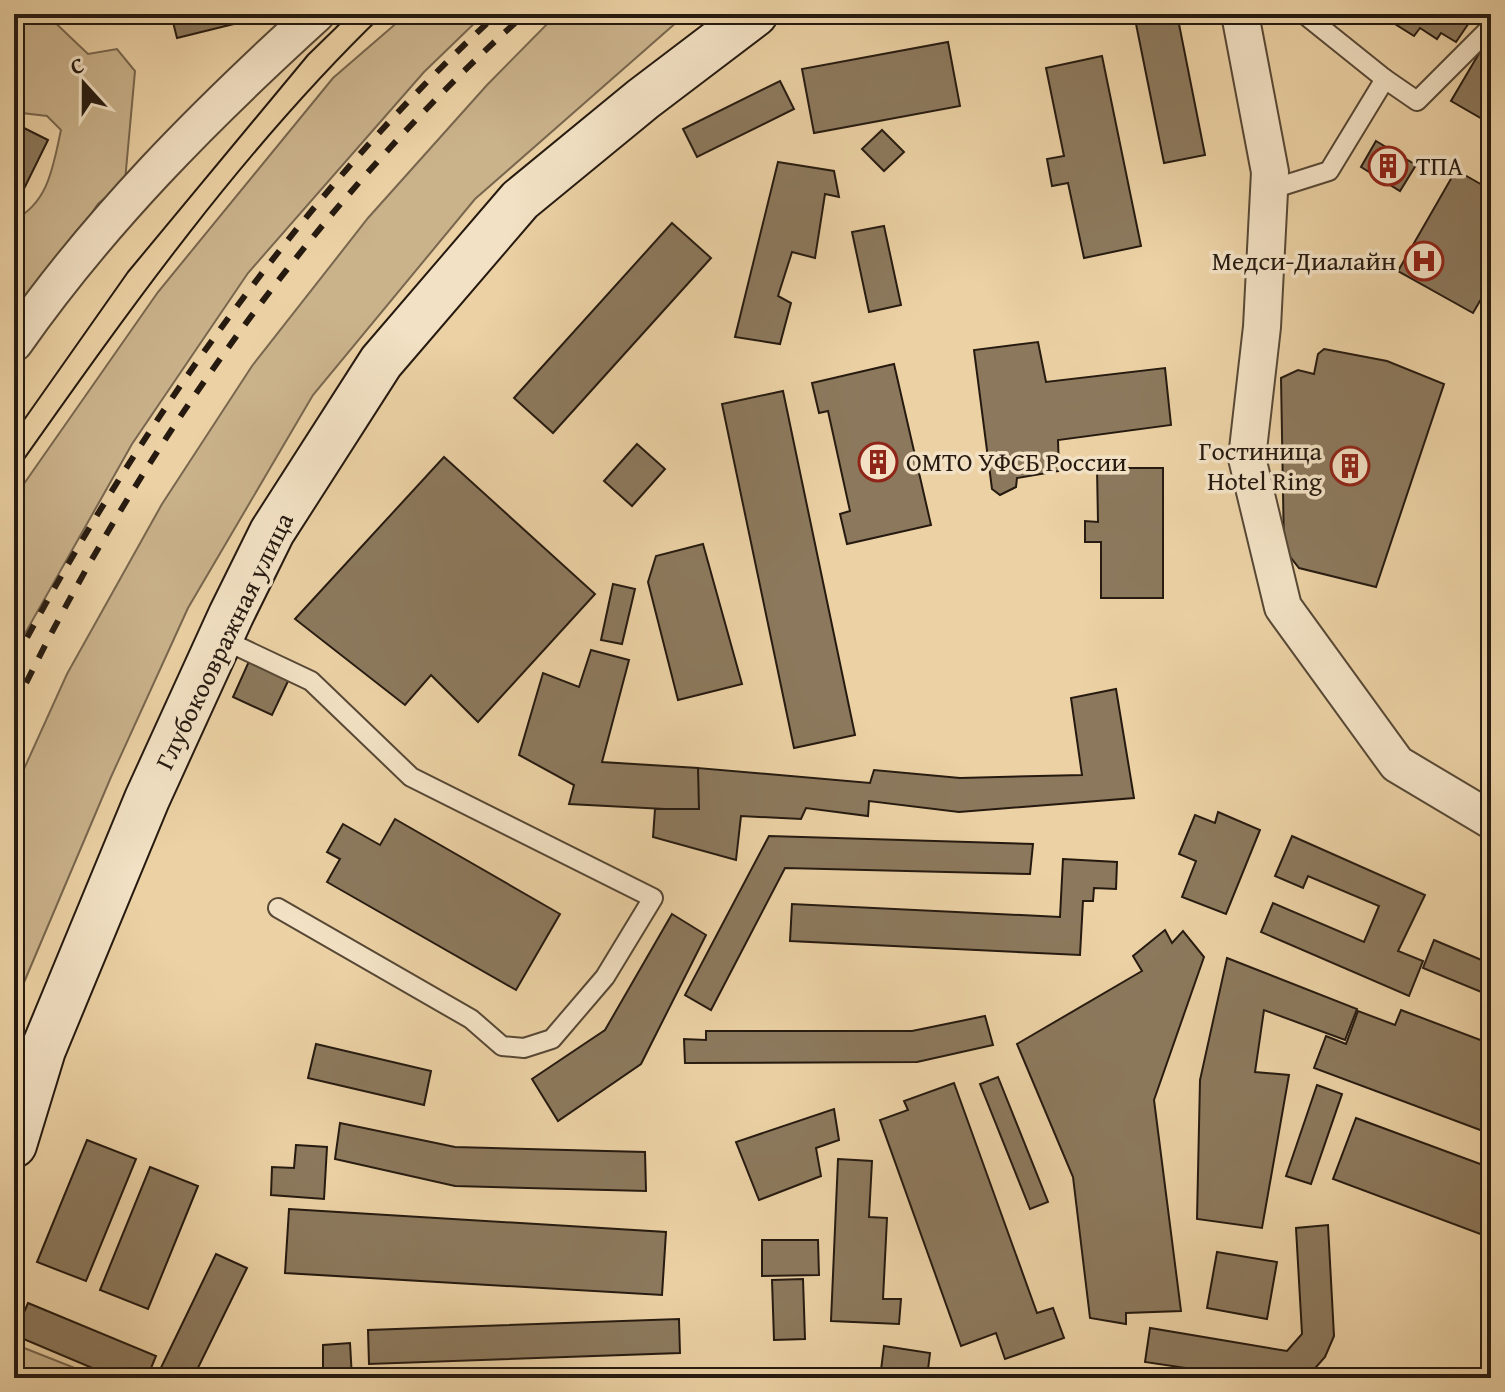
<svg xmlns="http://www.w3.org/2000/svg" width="1505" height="1392" font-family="'Gentium Book Plus',serif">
<rect width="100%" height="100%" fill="#ebd1a4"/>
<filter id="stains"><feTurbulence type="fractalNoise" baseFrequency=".0025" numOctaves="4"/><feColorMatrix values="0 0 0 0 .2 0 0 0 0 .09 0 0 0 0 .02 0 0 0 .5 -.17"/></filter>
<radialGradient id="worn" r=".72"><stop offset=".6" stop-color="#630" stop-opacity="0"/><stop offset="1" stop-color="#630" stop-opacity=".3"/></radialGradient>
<g fill="#cab28b" stroke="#78664e" stroke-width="2">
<path d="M14,14h32l42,40 29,-5 18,22 -10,110 -27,23 -22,33 -62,74v-91c35,-18 39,-54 47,-90l-14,-14 -25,-3 -8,-13z"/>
<polygon points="407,14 484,14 424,72 248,273 132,444 14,653 14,498 158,292 333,78"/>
<polygon points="557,14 686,14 475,199 313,395 188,608 111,777 14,1006 14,791 67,674 162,504 252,366 368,218 487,85"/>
<polygon points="14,1344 100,1378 15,1378"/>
</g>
<g fill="#8c795d" stroke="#261a10" stroke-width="2">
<polygon points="171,14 244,14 246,21 177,38"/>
<polygon points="1001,14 1032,14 1003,23"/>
<polygon points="1134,14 1177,14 1205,155 1164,163"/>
<polygon points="1379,14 1475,14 1456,42 1441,33 1437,39 1420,28 1414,36"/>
<polygon points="948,42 960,106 814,133 802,69"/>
<polygon points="1481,50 1491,55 1491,124 1451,101"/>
<polygon points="1102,56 1141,246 1084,258 1068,183 1052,186 1047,159 1064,156 1046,68"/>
<polygon points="780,81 794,109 697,157 683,129"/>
<polygon points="14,123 48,140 14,209"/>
<polygon points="882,130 904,152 884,171 862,149"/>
<polygon points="1376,141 1416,165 1400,191 1361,167"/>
<polygon points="778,162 834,171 839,197 825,194 815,258 792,252 778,296 791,303 780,344 735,337"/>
<polygon points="1456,170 1491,190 1491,282 1473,313 1398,271"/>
<polygon points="672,223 711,258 553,433 514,398"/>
<polygon points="884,226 901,305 869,312 852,232"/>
<polygon points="1038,342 1046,382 1165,368 1171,425 1058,440 1059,471 1017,478 1016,487 1000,495 992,489 974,350"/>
<polygon points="1324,349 1387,361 1444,384 1376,587 1299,568 1284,549 1281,378 1298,370 1314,374 1318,354"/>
<polygon points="894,364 931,525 847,544 840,514 850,511 828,411 819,413 812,383"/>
<polygon points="783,391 855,735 794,748 722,404"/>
<polygon points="637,444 665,469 632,506 604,481"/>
<polygon points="444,457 595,594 478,722 431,675 405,705 295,619"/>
<polygon points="1097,468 1163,468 1163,598 1101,598 1101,542 1085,542 1085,521 1098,522"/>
<polygon points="703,544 742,684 678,700 648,582 656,556"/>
<polygon points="613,584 635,589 622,644 601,640"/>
<polygon points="591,650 629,660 602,762 698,768 703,811 569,804 574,785 519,755 543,673 579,687"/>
<polygon points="250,659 290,677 272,715 233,697"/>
<polygon points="1116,689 1134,798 959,812 869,801 868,816 806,808 801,819 741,816 736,860 653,837 655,809 699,809 698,768 870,783 874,770 960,778 1082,775 1071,698"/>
<polygon points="1218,812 1260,830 1226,914 1182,897 1196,861 1179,854 1195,815 1215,823"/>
<polygon points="395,819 560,914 516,990 327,882 340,859 327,852 343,824 380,845"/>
<polygon points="769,836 1033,844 1030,874 785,868 711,1010 685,995"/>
<polygon points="1292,836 1425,895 1398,951 1423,961 1409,996 1261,932 1273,903 1364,942 1379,906 1308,876 1303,888 1275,876"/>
<polygon points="1063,859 1117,862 1116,889 1094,888 1093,901 1083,901 1080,955 790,941 792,904 1060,917"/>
<polygon points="672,914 706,935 641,1064 558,1121 532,1079 605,1030"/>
<polygon points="1165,930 1172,943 1183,931 1204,957 1154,1100 1181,1311 1126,1313 1126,1324 1090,1318 1073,1177 1017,1044 1142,971 1133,956"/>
<polygon points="1434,940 1491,964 1491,996 1423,968"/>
<polygon points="1227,958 1357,1009 1345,1040 1264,1010 1255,1072 1289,1075 1262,1228 1197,1219 1200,1080"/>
<polygon points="1401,1010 1491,1044 1491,1134 1314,1068 1326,1036 1346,1044 1358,1011 1395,1025"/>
<polygon points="985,1016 993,1045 917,1062 685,1063 684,1039 706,1040 706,1031 912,1031"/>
<polygon points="316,1044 431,1071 424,1105 308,1078"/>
<polygon points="998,1077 1048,1202 1030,1209 980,1084"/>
<polygon points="954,1083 1037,1313 1053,1308 1064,1338 1005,1359 996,1333 961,1346 880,1120 908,1110 904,1101"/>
<polygon points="1317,1085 1342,1094 1311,1184 1286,1176"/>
<polygon points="834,1109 839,1140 816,1148 821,1176 759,1200 736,1142"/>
<polygon points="1356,1118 1491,1168 1491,1213 1483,1235 1333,1179"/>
<polygon points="340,1123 455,1147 645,1152 646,1191 455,1186 335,1159"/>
<polygon points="87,1140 136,1159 86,1281 37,1262"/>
<polygon points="296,1145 327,1147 324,1199 271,1195 272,1167 294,1168"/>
<polygon points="838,1159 872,1161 869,1217 887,1218 883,1299 901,1299 899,1324 831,1321"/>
<polygon points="150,1167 198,1186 148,1309 100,1290"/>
<polygon points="289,1209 666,1232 662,1295 285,1273"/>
<polygon points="1328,1225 1334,1336 1325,1357 1310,1374 1301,1378 1253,1378 1145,1362 1150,1328 1287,1351 1302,1334 1296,1228"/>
<polygon points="762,1240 818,1240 819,1275 762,1276"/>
<polygon points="1217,1252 1277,1262 1267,1319 1207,1308"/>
<polygon points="216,1254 247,1268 193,1378 156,1378"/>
<polygon points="803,1279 805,1339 774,1340 772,1280"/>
<polygon points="28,1303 156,1356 147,1378 116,1378 14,1335"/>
<polygon points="679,1319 680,1353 369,1364 368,1330"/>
<polygon points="350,1343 352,1378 323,1378 323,1345"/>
<polygon points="884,1346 930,1353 927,1378 880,1378"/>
<polygon points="821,1376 821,1378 702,1378"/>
</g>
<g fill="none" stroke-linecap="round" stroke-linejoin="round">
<g stroke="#574835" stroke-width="22">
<g id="lane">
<polyline points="1304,14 1385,79"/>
<polyline points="1269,190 1329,171 1385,79 1417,101 1491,27"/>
<polyline points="220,638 311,681 411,777 653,898 605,977 552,1039 524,1048 502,1046 471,1019 278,908"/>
</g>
</g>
<g stroke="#574835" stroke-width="40">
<g id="street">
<polyline points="1240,14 1270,172 1262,327 1247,458 1283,607 1397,764 1491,820"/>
<path d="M14,343c86,-123 191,-228 302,-329"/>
</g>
</g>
<g stroke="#261a10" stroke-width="48">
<polyline id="secondary" points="14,1145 43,1050 147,799 231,615 272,532 381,362 520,200 643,99 755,14"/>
</g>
<use href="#lane" stroke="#f2e1c4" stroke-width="18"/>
<use href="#street" stroke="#f2e1c4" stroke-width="36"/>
<use href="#secondary" stroke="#f2e1c4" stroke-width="44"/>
<g stroke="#261a10" stroke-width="2">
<polyline points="14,434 128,272 308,55 350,14"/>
<path d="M14,473c113,-160 227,-322 369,-459"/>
</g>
<g stroke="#261a10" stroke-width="6" stroke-dasharray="14 14" stroke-linecap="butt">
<path d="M14,662c123,-233 288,-469 483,-648"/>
<path d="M14,708c119,-250 303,-509 511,-694"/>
</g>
</g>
<defs>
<g id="building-ring" transform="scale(2)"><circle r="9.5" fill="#f2e1c4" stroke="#8f2418" stroke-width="1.5"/><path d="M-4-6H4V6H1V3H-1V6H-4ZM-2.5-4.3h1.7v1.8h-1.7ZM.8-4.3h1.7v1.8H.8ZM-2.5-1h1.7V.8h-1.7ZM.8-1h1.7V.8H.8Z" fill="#8f2418"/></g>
<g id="hospital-ring" transform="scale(2)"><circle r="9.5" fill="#f2e1c4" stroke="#8f2418" stroke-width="1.5"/><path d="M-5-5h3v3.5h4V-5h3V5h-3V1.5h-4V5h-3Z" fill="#8f2418"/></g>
</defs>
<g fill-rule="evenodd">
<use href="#building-ring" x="1388" y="166"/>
<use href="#hospital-ring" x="1424" y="261"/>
<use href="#building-ring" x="878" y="462"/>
<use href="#building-ring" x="1350" y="466"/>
</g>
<g text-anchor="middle" stroke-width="7" stroke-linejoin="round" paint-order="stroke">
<g font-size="26" fill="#261a10" stroke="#f2e1c4" text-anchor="start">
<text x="1416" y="175">ТПА</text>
<text x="1396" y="270" text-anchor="end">Медси-Диалайн</text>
<text x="1322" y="460" text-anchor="end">Гостиница<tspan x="1322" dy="30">Hotel Ring</tspan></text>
<text x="906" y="471">ОМТО УФСБ России</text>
</g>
<g font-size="26" fill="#261a10" stroke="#f2e1c4">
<text transform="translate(224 641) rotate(-64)" y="9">Глубокоовражная улица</text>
</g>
</g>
<rect width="1505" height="1392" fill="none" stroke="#ebd1a4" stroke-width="48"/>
<rect x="16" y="16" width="1473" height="1360" fill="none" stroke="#261a10" stroke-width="4"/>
<rect x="24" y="24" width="1457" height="1344" fill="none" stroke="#261a10" stroke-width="2"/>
<g transform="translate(84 84) rotate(339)" stroke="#f2e1c4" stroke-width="6" paint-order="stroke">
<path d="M0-6L14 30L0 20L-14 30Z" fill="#261a10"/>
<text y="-12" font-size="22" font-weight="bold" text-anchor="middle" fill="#261a10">С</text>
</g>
<rect width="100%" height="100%" filter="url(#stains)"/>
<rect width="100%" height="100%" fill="url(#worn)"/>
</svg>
